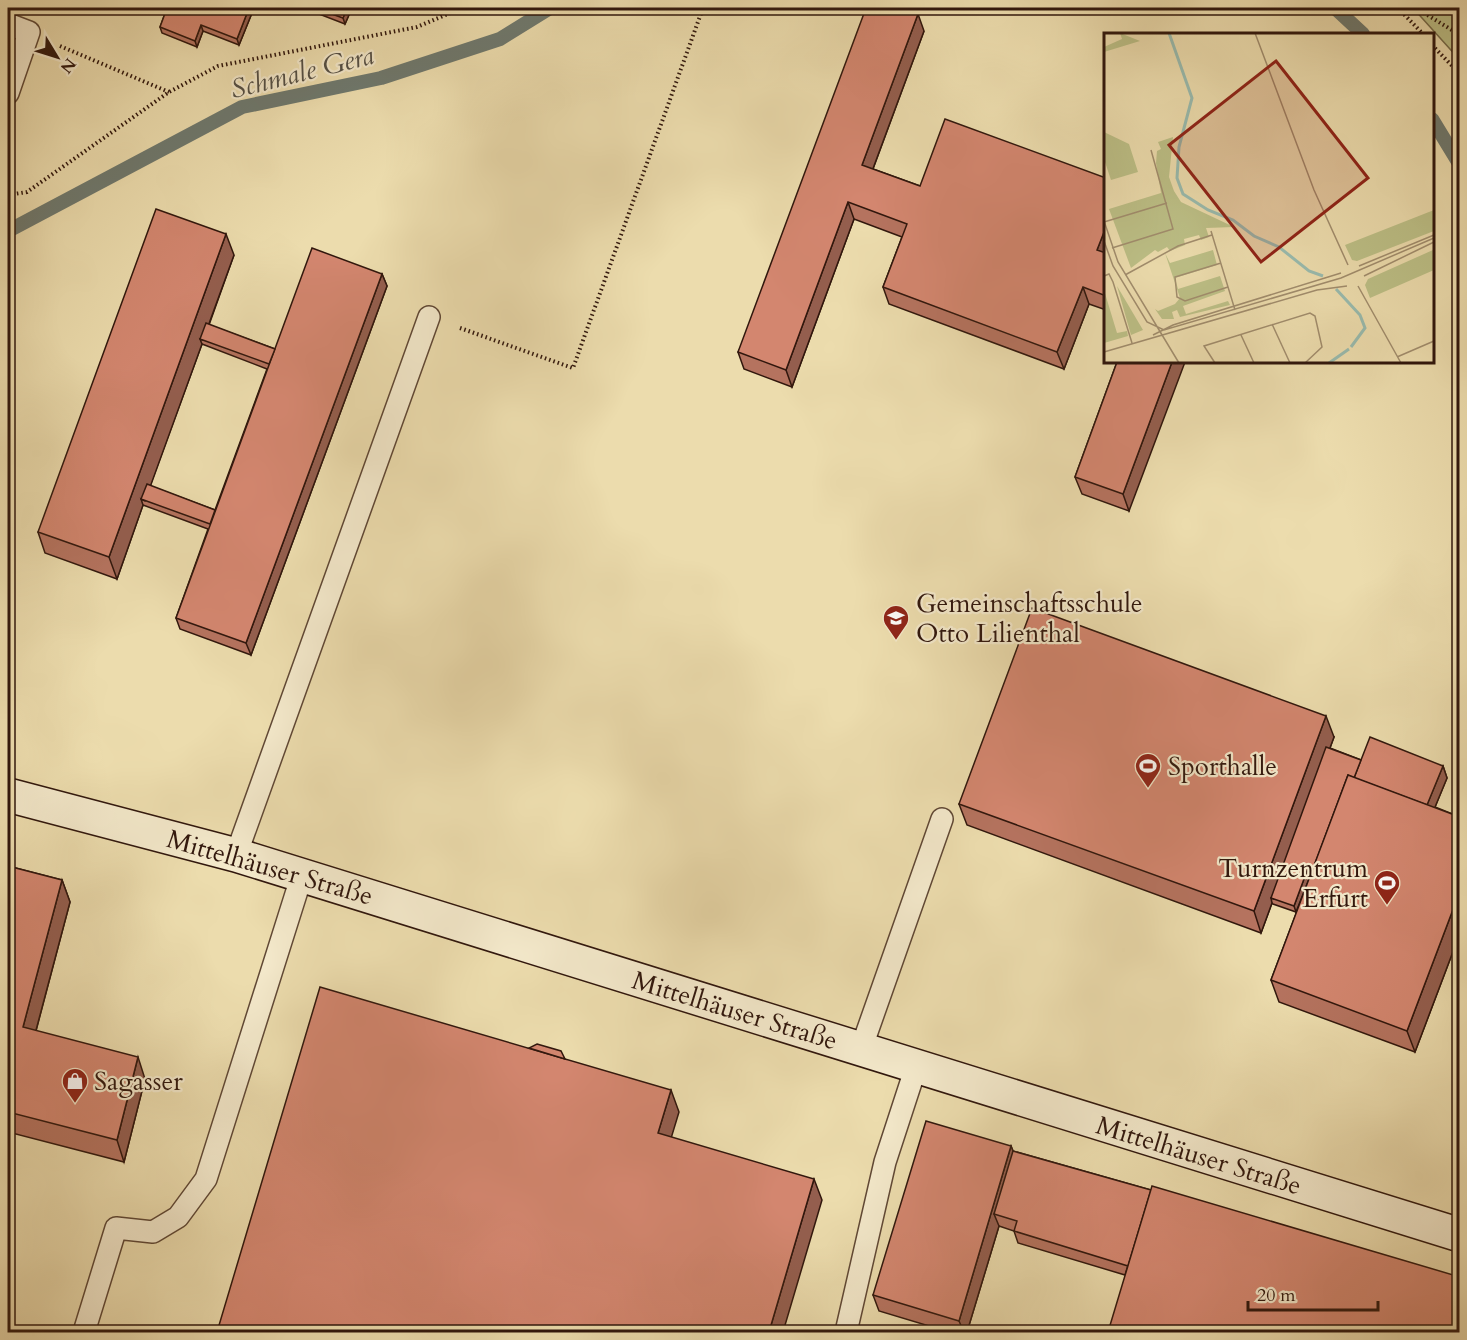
<svg xmlns="http://www.w3.org/2000/svg" width="1467" height="1340" font-family="Cardo,serif">
<rect width="100%" height="100%" fill="#ecdcad"/>
<filter id="stains"><feTurbulence type="fractalNoise" baseFrequency=".00333" numOctaves="4"/><feColorMatrix values="0 0 0 0 .2 0 0 0 0 .09 0 0 0 0 .02 0 0 0 .5 -.17"/></filter>
<radialGradient id="worn" r=".72"><stop offset=".6" stop-color="#630" stop-opacity="0"/><stop offset="1" stop-color="#630" stop-opacity=".3"/></radialGradient>
<polygon fill="#bcbf86" stroke="#766b4a" stroke-width="1.5" points="1413,8 1459,8 1459,59"/>
<g fill="none" stroke-linecap="round" stroke-linejoin="round">
<g stroke="#6f796e" stroke-width="14">
<polyline points="1335,8 1363,34"/>
<polyline points="1432,119 1460,165"/>
<polyline points="8,231 242,107 381,78 500,39 550,8"/>
</g>
<g stroke="#604835" stroke-width="24">
<g id="service">
<polyline points="8,24 29,32 8,93"/>
<polyline points="236,855 429,317"/>
<polyline points="861,1049 942,819"/>
<polyline points="84,1332 116,1228 153,1232 178,1217 206,1179 302,875"/>
<polyline points="846,1332 885,1162 916,1067"/>
</g>
</g>
<g stroke="#31170d" stroke-width="36">
<polyline id="secondary" points="8,795 236,855 1460,1235"/>
</g>
<g stroke="#31170d" stroke-width="4" stroke-dasharray="1.5 3" stroke-linecap="butt">
<polyline points="1398,8 1423,34"/>
<polyline points="1416,8 1460,35"/>
<polyline points="1432,45 1460,74"/>
<polyline points="60,46 169,92"/>
<polyline points="8,195 27,192 169,92 218,66 417,27 462,8"/>
<polyline points="460,328 573,368 703,8"/>
</g>
<use href="#service" stroke="#f3e8ca" stroke-width="21"/>
<use href="#secondary" stroke="#f3e8ca" stroke-width="33"/>
</g>
<g fill="#b5735f" stroke="#31170d" stroke-width="1.5" fill-rule="evenodd">
<polygon points="167,8 254,8 239,45 203,31 197,47 162,33 160,27"/>
<polygon points="306,8 352,8 345,24 306,9"/>
<polygon points="924,31 873,169 920,186 1106,178 1106,310 1089,304 1064,369 889,304 883,287 902,237 854,219 792,387 744,369 738,352"/>
<path d="M234,255l-25,70 66,24 107,-75 5,12 -136,369 -71,-26 -4,-11 32,-89 -65,-24 -26,74 -72,-26 -7,-21zM202,344l65,25 -52,141 -65,-24z"/>
<polygon points="1117,362 1129,511 1082,494 1075,477"/>
<polygon points="1334,737 1330,748 1361,760 1443,766 1447,778 1435,807 1460,817 1460,933 1415,1052 1279,1002 1271,980 1311,874 1296,912 1273,904 1272,903 1261,933 967,825 959,804"/>
<polygon points="8,866 62,880 70,902 36,1031 145,1079 124,1162 8,1132"/>
<polygon points="1011,1146 1013,1151 1151,1190 1125,1275 1018,1243 1014,1231 999,1226 967,1332 949,1332 879,1311 873,1295"/>
</g>
<g fill="#945e4e" stroke="#31170d" stroke-width="1.5">
<polygon points="249,8 254,8 239,45 237,39"/>
<polygon points="347,8 352,8 345,24 343,18"/>
<polygon points="918,14 924,31 868,182 862,165"/>
<polygon points="201,25 203,31 197,47 195,41"/>
<polygon points="848,202 854,219 792,387 786,370"/>
<polygon points="1106,227 1106,260 1097,250"/>
<polygon points="226,234 234,255 203,340 200,339 202,344 145,501 141,499 143,505 117,579 109,557"/>
<polygon points="382,274 387,286 251,655 246,643"/>
<polygon points="1083,287 1089,304 1064,369 1057,352"/>
<polygon points="1172,362 1185,362 1129,511 1123,494"/>
<polygon points="1326,716 1334,737 1274,899 1271,898 1272,903 1261,933 1254,911"/>
<polygon points="1443,766 1447,778 1428,824 1424,812"/>
<polygon points="1308,868 1311,874 1296,912 1294,906"/>
<polygon points="62,880 70,902 31,1049 23,1027"/>
<polygon points="1460,891 1460,933 1415,1052 1407,1031"/>
<polygon points="138,1057 145,1079 124,1162 117,1140"/>
<polygon points="671,1090 679,1112 666,1155 658,1133"/>
<polygon points="1011,1146 1018,1163 994,1214 999,1226 967,1332 964,1332 959,1321"/>
<polygon points="814,1179 822,1200 783,1332 769,1332"/>
</g>
<g fill="#d3866f" stroke="#31170d" stroke-width="1.5">
<polygon points="167,8 249,8 237,39 201,25 195,41 160,27"/>
<polygon points="315,8 347,8 343,18"/>
<polygon points="866,8 899,8 918,14 862,165 920,186 945,119 1106,178 1106,227 1097,250 1106,253 1106,296 1083,287 1057,352 883,287 907,224 848,202 786,370 738,352"/>
<polygon points="156,209 226,234 109,557 38,532"/>
<polygon points="312,248 382,274 246,643 176,618"/>
<polygon points="206,323 275,349 269,364 200,339"/>
<polygon points="1117,362 1172,362 1123,494 1075,477"/>
<polygon points="147,484 215,510 210,524 141,499"/>
<polygon points="1032,608 1326,716 1254,911 959,804"/>
<polygon points="1370,737 1443,766 1427,805 1354,778"/>
<polygon points="1326,747 1361,760 1354,778 1348,775 1313,869 1308,868 1294,906 1271,898"/>
<polygon points="1348,775 1460,817 1460,891 1407,1031 1271,980"/>
<polygon points="8,866 62,880 23,1027 138,1057 117,1140 8,1112"/>
<polygon points="320,987 671,1090 658,1133 814,1179 769,1332 217,1332"/>
<polygon points="537,1044 561,1051 565,1059 529,1048"/>
<polygon points="926,1121 1011,1146 959,1321 873,1295"/>
<polygon points="1013,1151 1151,1190 1128,1266 1014,1231 1017,1221 994,1214"/>
<polygon points="1152,1186 1460,1277 1460,1332 1108,1332"/>
</g>
<defs>
<g id="school-pin" transform="scale(1.35)"><path d="M0 17L-7.5 6A9.5 9.5 0 1 1 7.5 6Z" fill="#8f2418" stroke="#f3e8ca"/><path d="M0-5L7-2L0 1L-7-2ZM-4 1L0 2.5L4 1V4Q0 6-4 4Z" fill="#fff"/></g>
<g id="stadium-pin" transform="scale(1.35)"><path d="M0 17L-7.5 6A9.5 9.5 0 1 1 7.5 6Z" fill="#8f2418" stroke="#f3e8ca"/><path d="M0-5a6.5 5 0 1 0 0 10a6.5 5 0 1 0 0-10ZM-3.5-1.8h7v3.6h-7Z" fill="#fff"/></g>
<g id="shop-pin" transform="scale(1.35)"><path d="M0 17L-7.5 6A9.5 9.5 0 1 1 7.5 6Z" fill="#8f2418" stroke="#f3e8ca"/><path d="M-5-2.5h2.3a2.7 3.5 0 0 1 5.4 0H5L5.5 6h-11ZM-1.5-2.5h3a1.5 2.3 0 0 0-3 0Z" fill="#fff"/></g>
</defs>
<g fill-rule="evenodd">
<use href="#school-pin" x="896" y="618"/>
<use href="#stadium-pin" x="1148" y="766"/>
<use href="#stadium-pin" x="1387" y="883"/>
<use href="#shop-pin" x="75" y="1081"/>
</g>
<g text-anchor="middle" stroke-width="4.5" stroke-linejoin="round" paint-order="stroke">
<g font-size="26" fill="#31170d" stroke="#f3e8ca" text-anchor="start">
<text x="916" y="612">Gemeinschaftsschule<tspan x="916" dy="30">Otto Lilienthal</tspan></text>
<text x="1168" y="775">Sporthalle</text>
<text x="1368" y="877" text-anchor="end">Turnzentrum<tspan x="1368" dy="30">Erfurt</tspan></text>
<text x="94" y="1090">Sagasser</text>
</g>
<g font-size="26" fill="#31170d" stroke="#f3e8ca">
<text transform="translate(270 867) rotate(16)" y="9">Mittelhäuser Straße</text>
<text transform="translate(735 1010) rotate(17)" y="9">Mittelhäuser Straße</text>
<text transform="translate(1199 1155) rotate(17)" y="9">Mittelhäuser Straße</text>
</g>
<g font-size="27" font-style="italic" fill="#555045" stroke="#f3e8ca">
<text transform="translate(302 72) rotate(-14)" y="9">Schmale Gera</text>
</g>
</g>
<g transform="translate(1104 33)">
<rect width="330" height="330" fill="#ecdcad"/>
<path d="M16,0l20,8 -36,11v-5l18,-8zM0,99l25,12 9,28 -27,8 -7,-21zM69,104l-4,40 5,14 7,11 53,25 -28,1 3,9 -8,3 -2,-5 -15,4 1,6 -15,6 -3,-4 -9,5 -3,-2 -24,18 -22,-59 52,-16 -5,-30 1,-12 4,-2 -3,-7zM330,177v21l-77,30 -5,-1 -7,-15zM330,213v24l-64,28 -5,-13 3,-6 65,-29zM109,217l4,15 -42,13 3,11 42,-13 5,15 -42,15 3,8 42,-13 2,4 -50,12 -3,-7 -5,2 2,7h-12l-7,-10 3,2 17,-7 5,-6 -15,-45 5,10zM13,253l26,44 -12,5zM0,257l13,43 10,-2 1,5 -24,7z" fill="#bcbf86"/>
<path fill="none" stroke="#99bbae" stroke-width="3" d="M65,0l23,65 -13,49 -2,31 6,16 25,16 25,10 21,16 25,11 30,24 14,5M232,256l24,26 5,13 -14,19M225,330l20,-14"/>
<path fill="none" stroke="#a18d6d" stroke-width="1.5" d="M151,0l59,157 34,75M0,188l14,41 61,101M0,189l63,-19M107,198l24,79M0,208l9,25 34,56 17,8 177,-52 93,-40M8,215l61,-19 -22,-79M117,230l-46,14 2,20 8,4 43,-14M255,233l75,-31M21,242l53,-29 34,-11M0,243l5,-2 4,8 19,61M260,243l70,-34M254,253l43,77M168,291l18,39M49,302l20,-10 168,-52M137,302l13,28M0,319l213,-62 30,-4M293,324l37,-16M111,330l-11,-17 106,-33 5,3 7,31 -17,16"/>
<path fill="#8f2418" fill-opacity="0.15" stroke="#8f2418" stroke-width="3" d="M172,28l92,117 -107,84 -92,-117z"/>
<rect width="330" height="330" fill="none" stroke="#31170d" stroke-width="3"/>
</g>
<rect width="1467" height="1340" fill="none" stroke="#ecdcad" stroke-width="30"/>
<rect x="9" y="9" width="1449" height="1322" fill="none" stroke="#31170d" stroke-width="3"/>
<rect x="15" y="15" width="1437" height="1310" fill="none" stroke="#31170d" stroke-width="1.5"/>
<g transform="translate(57 57) rotate(128)" stroke="#f3e8ca" stroke-width="4.5" paint-order="stroke">
<path d="M0-4.5L10 22L0 15L-10 22Z" fill="#31170d"/>
<text y="-9" font-size="16" font-weight="bold" text-anchor="middle" fill="#31170d">N</text>
</g>
<path d="M1248 1301v9h130v-9" fill="none" stroke="#31170d" stroke-width="3"/>
<text x="1257" y="1301" font-size="18" fill="#31170d" stroke="#f3e8ca" stroke-width="4.5" paint-order="stroke">20 m</text>
<rect width="100%" height="100%" filter="url(#stains)"/>
<rect width="100%" height="100%" fill="url(#worn)"/>
</svg>
